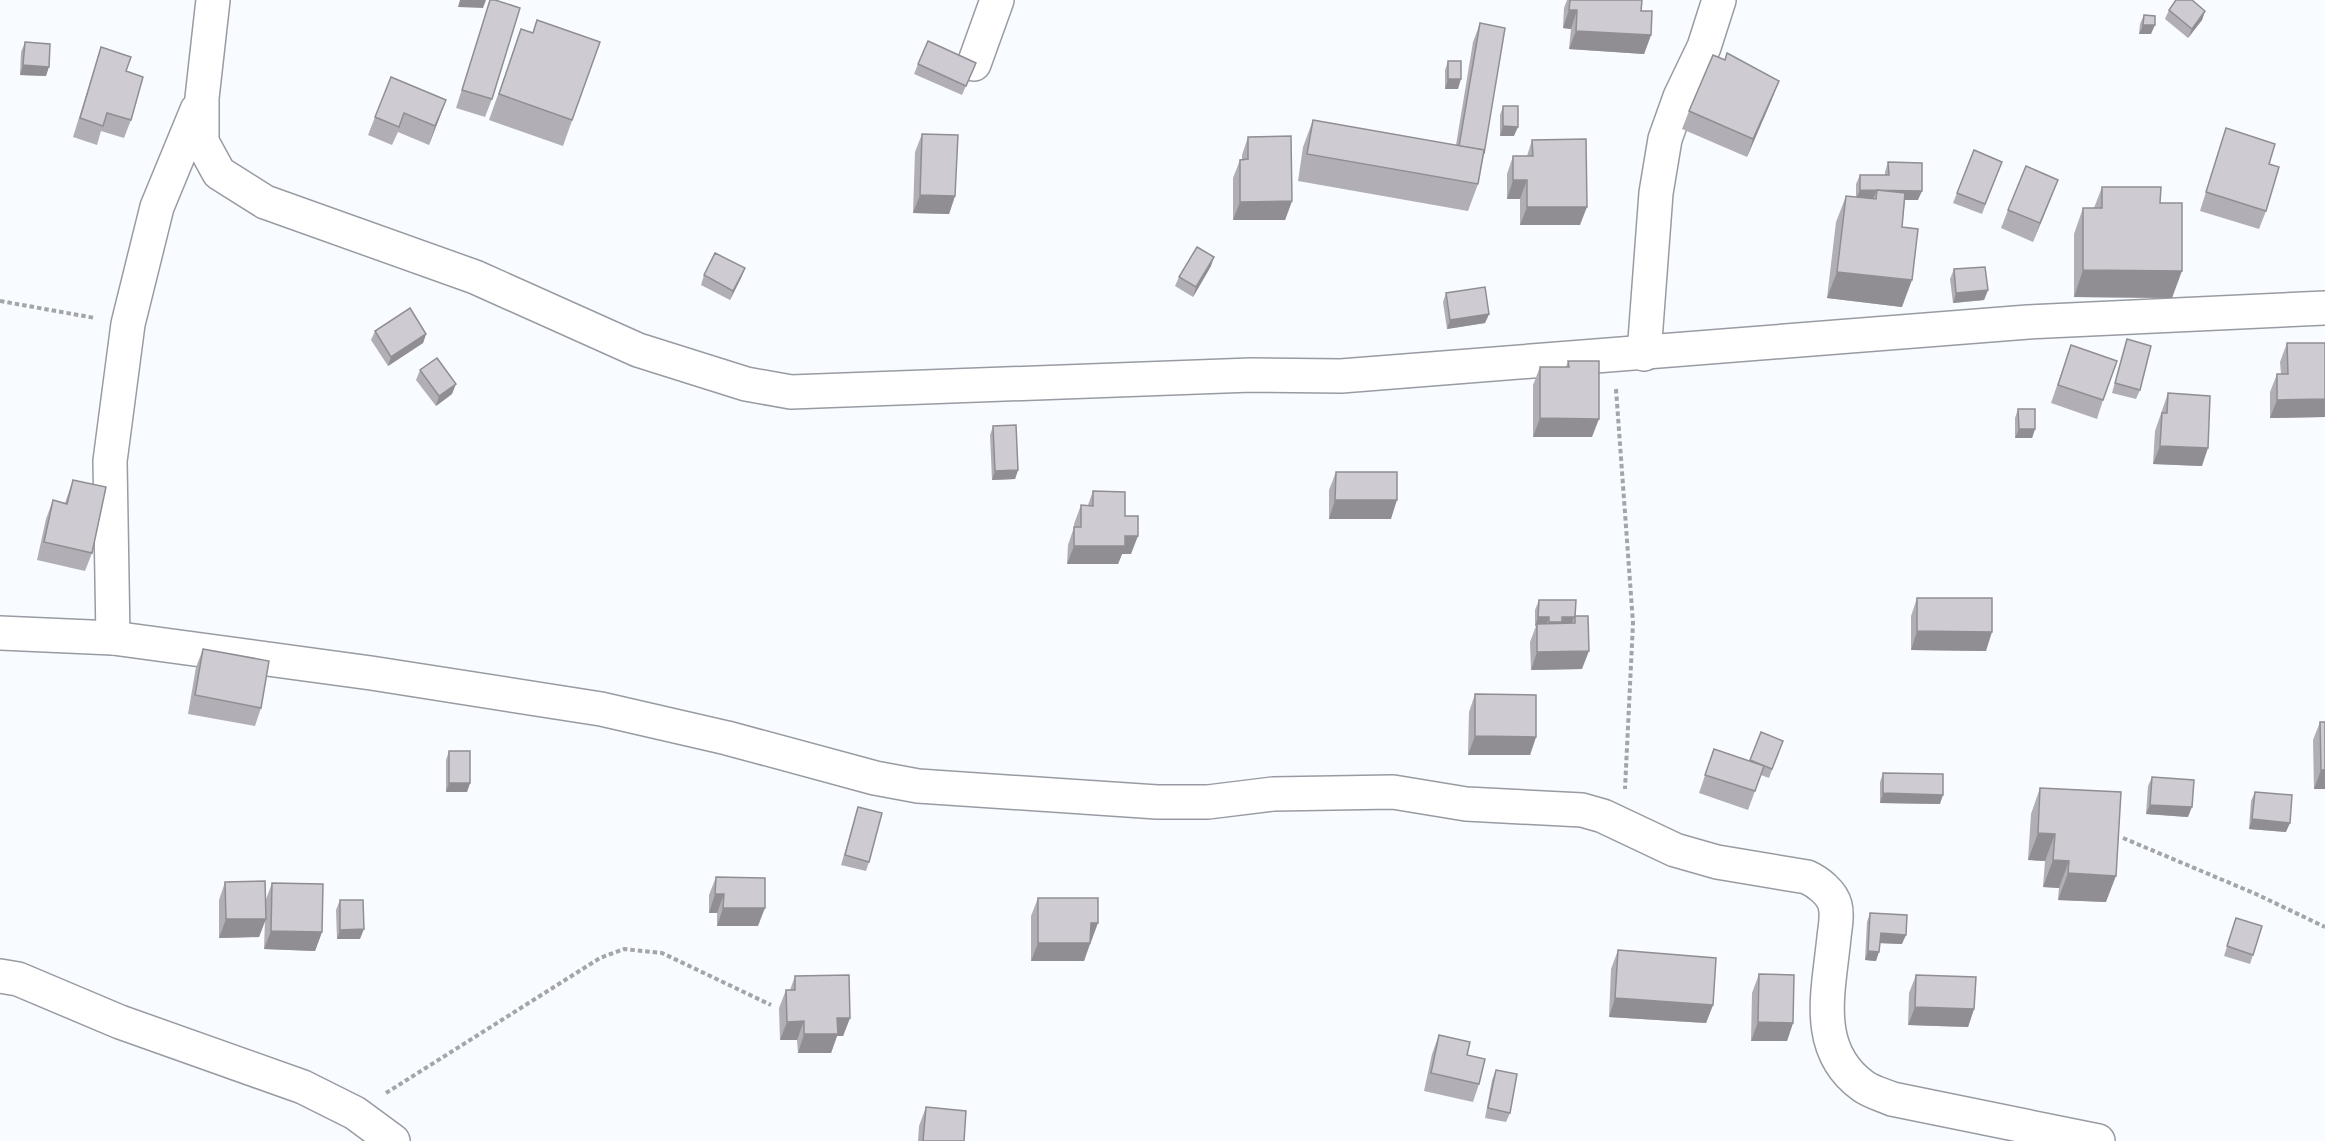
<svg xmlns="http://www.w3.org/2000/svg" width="2325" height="1141" font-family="'Alegreya Sans',sans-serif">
<rect width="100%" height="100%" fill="#f8fbff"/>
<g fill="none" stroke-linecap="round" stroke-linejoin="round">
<g stroke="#989ba2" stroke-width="36">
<g id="minor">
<polyline points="213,0 202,98 202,142 219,173 265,202 475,277 638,350 746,384 791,392 1251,375 1341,376 2028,322 2325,308"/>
<polyline points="974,64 997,0"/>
<polyline points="1644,354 1656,193 1665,139 1680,97 1704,47 1719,0"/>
<path d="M0,633l113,5 258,35 230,36 126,29 148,40 43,8 239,16h51l65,-8 120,-2 73,12 116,6 21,6 72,34 42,12 90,15c11,5 25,16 28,28 3,11 0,22 -1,32 -5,53 -22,112 29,149 8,6 20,9 29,13l206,42"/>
<polyline points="113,638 110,461 128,324 157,207 197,110"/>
<polyline points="0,976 18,979 120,1022 303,1087 355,1113 393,1141"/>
</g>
</g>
<g stroke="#a3a5a8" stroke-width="4" stroke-dasharray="4.5 3" stroke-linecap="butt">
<polyline points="0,301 95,318"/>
<polyline points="1616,389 1633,623 1625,789"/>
<polyline points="2123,838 2256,894 2325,927"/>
<polyline points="386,1093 600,958 624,949 662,953 771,1005"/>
</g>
<use href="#minor" stroke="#fff" stroke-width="33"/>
</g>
<g fill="#b1afb5">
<polygon points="490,0 492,99 485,117 456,108"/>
<polygon points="1567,0 1642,0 1641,11 1651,35 1644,54 1569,49 1571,29 1563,28 1564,8"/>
<polygon points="2169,10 2205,11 2202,20 2188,38 2165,19"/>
<polygon points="2144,15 2151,34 2139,34 2140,24"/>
<polygon points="1480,23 1484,154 1478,184 1468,211 1298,181 1303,147 1313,120 1456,145 1473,42"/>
<polygon points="521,29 532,33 600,42 563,146 489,120"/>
<polygon points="25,42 46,76 20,75 21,52"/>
<polygon points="101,47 126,71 131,120 124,138 101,131 97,145 73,137 95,66"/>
<polygon points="1448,61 1458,89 1445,89 1445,70"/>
<polygon points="976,63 962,95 914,74 918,64"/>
<polygon points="1772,99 1747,157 1682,129 1689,111"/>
<polygon points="446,100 429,145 398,132 392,145 368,135 375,117"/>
<polygon points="1503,106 1514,136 1500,136 1500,115"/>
<polygon points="2226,128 2269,164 2266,211 2259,229 2200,211"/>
<polygon points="922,134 955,196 949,214 913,213 915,152"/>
<polygon points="1248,137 1292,201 1285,220 1233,220 1233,178 1240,160 1242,159 1242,155"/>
<polygon points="1532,140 1580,225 1520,225 1520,199 1507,199 1507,174 1513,156 1527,156"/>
<polygon points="1888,162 1918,200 1905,200 1902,227 1902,307 1827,298 1836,222 1846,196 1856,197 1856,184 1860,175 1885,175 1885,172"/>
<polygon points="2002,162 1982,214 1953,203 1957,193"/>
<polygon points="2102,187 2160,203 2172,298 2074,297 2074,234 2083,208 2094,208"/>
<polygon points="2051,198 2033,242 2001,228 2008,210"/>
<polygon points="1211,266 1193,297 1175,286 1179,277"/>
<polygon points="745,268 741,278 730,300 701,285 704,275"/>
<polygon points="1954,269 1988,290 1984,300 1953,303 1950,279"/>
<polygon points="1446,293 1489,314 1485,323 1447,329 1443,302"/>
<polygon points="375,331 426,334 423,343 388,366 371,340"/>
<polygon points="2127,339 2140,390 2136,399 2112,393 2124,349"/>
<polygon points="2287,343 2325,343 2325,417 2270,418 2270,392 2277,374 2281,374 2280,362"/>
<polygon points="2071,345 2103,400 2097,419 2051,403"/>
<polygon points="1568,361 1592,437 1533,437 1533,385 1540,367 1566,367"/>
<polygon points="420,370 452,394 436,406 416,380"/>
<polygon points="2168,393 2202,466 2153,464 2155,431"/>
<polygon points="2018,409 2035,429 2032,438 2015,438 2015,418"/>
<polygon points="993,426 1018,470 1015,479 992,480 990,435"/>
<polygon points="1336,472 1391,519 1329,519 1329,490"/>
<polygon points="73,480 92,553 85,571 37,560 46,519 53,500 65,503"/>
<polygon points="1093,491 1125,516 1131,554 1122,554 1118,564 1067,564 1068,545 1074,527 1074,524 1081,505 1088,505"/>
<polygon points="1917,598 1986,651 1911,650 1911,616"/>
<polygon points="1539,600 1575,616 1582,669 1531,670 1530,642 1536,626 1535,626 1535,610"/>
<polygon points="203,649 261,708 255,726 188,714 196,667"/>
<polygon points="1475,694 1536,737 1530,755 1468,755 1469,712"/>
<polygon points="2320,722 2325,722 2325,789 2314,789 2313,740"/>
<polygon points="1761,732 1783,741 1769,778 1761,775 1748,810 1699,793 1714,749 1750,761"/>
<polygon points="449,751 470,783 467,792 446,792 446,760"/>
<polygon points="1883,773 1940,804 1880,803 1880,782"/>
<polygon points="2152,777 2188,817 2146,814 2148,786"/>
<polygon points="2040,788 2106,902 2058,900 2059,888 2043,887 2045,861 2028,860 2031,814"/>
<polygon points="2255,792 2286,832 2249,829 2251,801"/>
<polygon points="858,807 869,862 866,871 841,865"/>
<polygon points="716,877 758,926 717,926 717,913 709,913 709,895"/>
<polygon points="225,882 265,902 272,883 322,932 315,951 264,949 265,920 259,937 219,938 219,900"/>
<polygon points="1038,898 1091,942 1084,961 1031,961 1031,916"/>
<polygon points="340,900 360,939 337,939 336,910"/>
<polygon points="1870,913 1902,944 1880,943 1876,961 1865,960 1867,922"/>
<polygon points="2236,918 2253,955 2250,964 2224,956"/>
<polygon points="1618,950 1713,1005 1706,1023 1609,1017 1611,969"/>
<polygon points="1759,974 1793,1023 1787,1041 1751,1041 1752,993"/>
<polygon points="1916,975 1974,1009 1968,1027 1908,1025 1909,993"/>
<polygon points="795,976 850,1018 843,1036 837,1036 831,1053 798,1053 797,1040 780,1040 779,1008 786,990 790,990"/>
<polygon points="1439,1035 1467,1055 1479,1084 1473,1102 1424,1091 1432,1054"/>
<polygon points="1496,1070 1510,1113 1506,1122 1485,1118 1492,1080"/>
<polygon points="926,1107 964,1141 918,1141 919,1126"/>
</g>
<g fill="#908e93">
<polygon points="460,0 486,0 483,8 458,7"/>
<polygon points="1569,10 1577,10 1571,29 1563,28"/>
<polygon points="2205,11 2202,20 2188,38 2192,29"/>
<polygon points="2143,25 2155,25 2151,34 2139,34"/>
<polygon points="1576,31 1651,35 1644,54 1569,49"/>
<polygon points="23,65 49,67 46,76 20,75"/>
<polygon points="1448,79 1461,79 1458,89 1445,89"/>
<polygon points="1779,81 1772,99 1747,157 1753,139"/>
<polygon points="446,100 439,119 429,145 435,126"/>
<polygon points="1503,126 1518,127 1514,136 1500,136"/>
<polygon points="1513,180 1527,180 1520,199 1507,199"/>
<polygon points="2058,180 2051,198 2033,242 2040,223"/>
<polygon points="1860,190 1877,190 1873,199 1856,199"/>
<polygon points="1877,190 1922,191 1918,200 1876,200"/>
<polygon points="920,195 955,196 949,214 913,213"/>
<polygon points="1292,201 1285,220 1233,220 1240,202"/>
<polygon points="1527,207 1587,207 1580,225 1520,225"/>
<polygon points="1214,257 1211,266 1193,297 1196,287"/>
<polygon points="745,268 741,278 730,300 733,291"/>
<polygon points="2083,270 2182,271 2172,298 2074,297"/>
<polygon points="1837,272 1912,280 1902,307 1827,298"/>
<polygon points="1988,290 1984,300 1953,303 1956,293"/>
<polygon points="1489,314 1485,323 1447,329 1450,320"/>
<polygon points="426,334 423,343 388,366 391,357"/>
<polygon points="456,384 452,394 436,406 439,396"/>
<polygon points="2325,399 2325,417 2270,418 2277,400"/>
<polygon points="1540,418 1599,419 1592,437 1533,437"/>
<polygon points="2019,429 2035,429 2032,438 2015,438"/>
<polygon points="2160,446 2208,448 2202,466 2153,464"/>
<polygon points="1018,470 1015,479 992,480 995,471"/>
<polygon points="1335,500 1397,500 1391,519 1329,519"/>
<polygon points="1125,536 1138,536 1131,554 1122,554 1118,564 1067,564 1074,546"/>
<polygon points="1538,617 1549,617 1546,626 1537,624 1535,626"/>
<polygon points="1562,617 1574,617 1571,626 1546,631 1549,622"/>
<polygon points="1917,631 1992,632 1986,651 1911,650"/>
<polygon points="1589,651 1582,669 1531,670 1537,652"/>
<polygon points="1475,736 1536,737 1530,755 1468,755"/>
<polygon points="2321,770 2325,770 2325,789 2314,789"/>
<polygon points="449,783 470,783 467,792 446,792"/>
<polygon points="1883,793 1943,795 1940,804 1880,803"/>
<polygon points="2150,805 2192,807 2188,817 2146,814"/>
<polygon points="2252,819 2290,823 2286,832 2249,829"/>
<polygon points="2038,833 2055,834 2045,861 2028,860"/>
<polygon points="2053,860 2069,861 2059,888 2043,887"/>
<polygon points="2068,873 2116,876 2106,902 2058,900"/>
<polygon points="715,894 724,894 717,913 709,913"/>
<polygon points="723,908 765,908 758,926 717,926"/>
<polygon points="226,919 266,919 259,937 219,938"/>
<polygon points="1091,923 1098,923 1091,942 1084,942"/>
<polygon points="364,929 360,939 337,939 340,930"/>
<polygon points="271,931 322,932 315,951 264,949"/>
<polygon points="1881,933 1906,935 1902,944 1877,943"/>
<polygon points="1038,943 1090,943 1084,961 1031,961"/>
<polygon points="1868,951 1879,952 1876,961 1865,960"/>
<polygon points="1615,998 1713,1005 1706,1023 1609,1017"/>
<polygon points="1915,1007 1974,1009 1968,1027 1908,1025"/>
<polygon points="837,1018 850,1018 843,1036 837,1036 831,1053 798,1053 804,1034"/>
<polygon points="804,1021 797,1040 780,1040 787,1022"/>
<polygon points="1758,1022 1793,1023 1787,1041 1751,1041"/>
</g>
<g fill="#cecbd2" stroke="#908e93" stroke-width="1.5">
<polygon points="490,0 495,0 520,8 492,99 462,90"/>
<polygon points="1570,0 1642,0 1641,11 1652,11 1651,35 1576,31 1577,10 1569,10"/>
<polygon points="2176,0 2192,0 2205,11 2192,29 2169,10"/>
<polygon points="2144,15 2155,16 2155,25 2143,25"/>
<polygon points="537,20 600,42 572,120 499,94 521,29 533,33"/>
<polygon points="1480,23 1505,28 1484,154 1484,150 1459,146"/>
<polygon points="928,41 976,63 966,86 918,64"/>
<polygon points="25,42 50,44 49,67 23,65"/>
<polygon points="101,47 131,57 126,71 143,77 131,120 107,113 103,126 80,118"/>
<polygon points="1727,53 1779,81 1753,139 1689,111 1713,55 1725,60"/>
<rect x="1448" y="61" width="13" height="18"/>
<polygon points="391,77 446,100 435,126 404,113 399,127 375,117"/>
<polygon points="1503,106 1518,106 1518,127 1503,126"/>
<polygon points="1313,120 1484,150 1478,184 1307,154"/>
<polygon points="2226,128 2275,144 2269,164 2279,167 2266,211 2206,192"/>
<polygon points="922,134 958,135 955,196 920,195"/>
<polygon points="1291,136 1292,201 1240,202 1240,160 1248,159 1248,137"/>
<polygon points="1586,139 1587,207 1527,207 1527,180 1513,180 1513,156 1533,156 1532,140"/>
<polygon points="1974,150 2002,162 1985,204 1957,193"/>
<polygon points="1888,162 1922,163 1922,191 1860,190 1860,175 1889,175"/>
<polygon points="2026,166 2058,180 2040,223 2008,210"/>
<polygon points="2102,187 2161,187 2160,203 2182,203 2182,271 2083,270 2083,208 2102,208"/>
<polygon points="1877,190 1905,193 1902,227 1918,229 1912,280 1837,272 1846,196 1876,199"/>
<polygon points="1197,247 1214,257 1196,287 1179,277"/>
<polygon points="715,253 745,268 733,291 704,275"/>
<polygon points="1985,267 1988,290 1956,293 1954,269"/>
<polygon points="1485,287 1489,314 1450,320 1446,293"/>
<polygon points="410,308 426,334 391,357 375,331"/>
<polygon points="2127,339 2151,346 2140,390 2115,383"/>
<polygon points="2287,343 2325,343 2325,399 2277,400 2277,374 2288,374"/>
<polygon points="2071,345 2117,361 2103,400 2058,385"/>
<polygon points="437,358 456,384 439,396 420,370"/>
<polygon points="1568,361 1599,361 1599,419 1540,418 1540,367 1569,367"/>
<polygon points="2168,393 2210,396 2208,448 2160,446 2162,413 2167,413"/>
<polygon points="2018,409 2035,409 2035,429 2019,429"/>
<polygon points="1016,425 1018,470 995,471 993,426"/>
<polygon points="1336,472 1397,472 1397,500 1335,500"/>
<polygon points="73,480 106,487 92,553 44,542 53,500 67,504"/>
<polygon points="1093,491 1125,492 1125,516 1138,516 1138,536 1125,536 1125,546 1074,546 1074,527 1081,527 1081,505 1093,506"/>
<polygon points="1917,598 1992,598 1992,632 1917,631"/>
<polygon points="1539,600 1576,600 1575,617 1562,617 1562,622 1549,622 1549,617 1538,617"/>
<polygon points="1575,616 1588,616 1589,651 1537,652 1537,624 1575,623"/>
<polygon points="203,649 269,661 261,708 195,695"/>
<polygon points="1475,694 1536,695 1536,737 1475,736"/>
<polygon points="2320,722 2325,722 2325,770 2321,770"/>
<polygon points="1761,732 1783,741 1772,769 1750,760"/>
<polygon points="1714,749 1764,766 1755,791 1705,775"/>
<rect x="449" y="751" width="21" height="32"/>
<polygon points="1883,773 1943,774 1943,795 1883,793"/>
<polygon points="2152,777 2194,780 2192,807 2150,805"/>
<polygon points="2040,788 2121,792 2116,876 2068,873 2069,861 2053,860 2055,834 2038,833"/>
<polygon points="2255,792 2292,795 2290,823 2252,819"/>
<polygon points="858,807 882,813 869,862 845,855"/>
<polygon points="716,877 765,878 765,908 723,908 724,894 715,894"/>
<polygon points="265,881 266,919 226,919 225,882"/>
<polygon points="272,883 323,884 322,932 271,931"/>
<polygon points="1038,898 1098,898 1098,923 1091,923 1090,943 1038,943"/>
<polygon points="340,900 363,900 364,929 340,930"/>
<polygon points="1870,913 1907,915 1906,935 1881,933 1879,952 1868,951"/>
<polygon points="2236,918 2262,926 2253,955 2227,946"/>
<polygon points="1618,950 1716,958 1713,1005 1615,998"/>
<polygon points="1759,974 1794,975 1793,1023 1758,1022"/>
<polygon points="849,975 850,1018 837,1018 838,1034 804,1034 804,1021 787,1022 786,990 795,990 795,976"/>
<polygon points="1916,975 1976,977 1974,1009 1915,1007"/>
<polygon points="1439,1035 1470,1042 1467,1055 1485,1059 1479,1084 1431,1073"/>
<polygon points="1496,1070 1517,1074 1510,1113 1488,1108"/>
<polygon points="926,1107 966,1111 964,1141 923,1141"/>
</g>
</svg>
